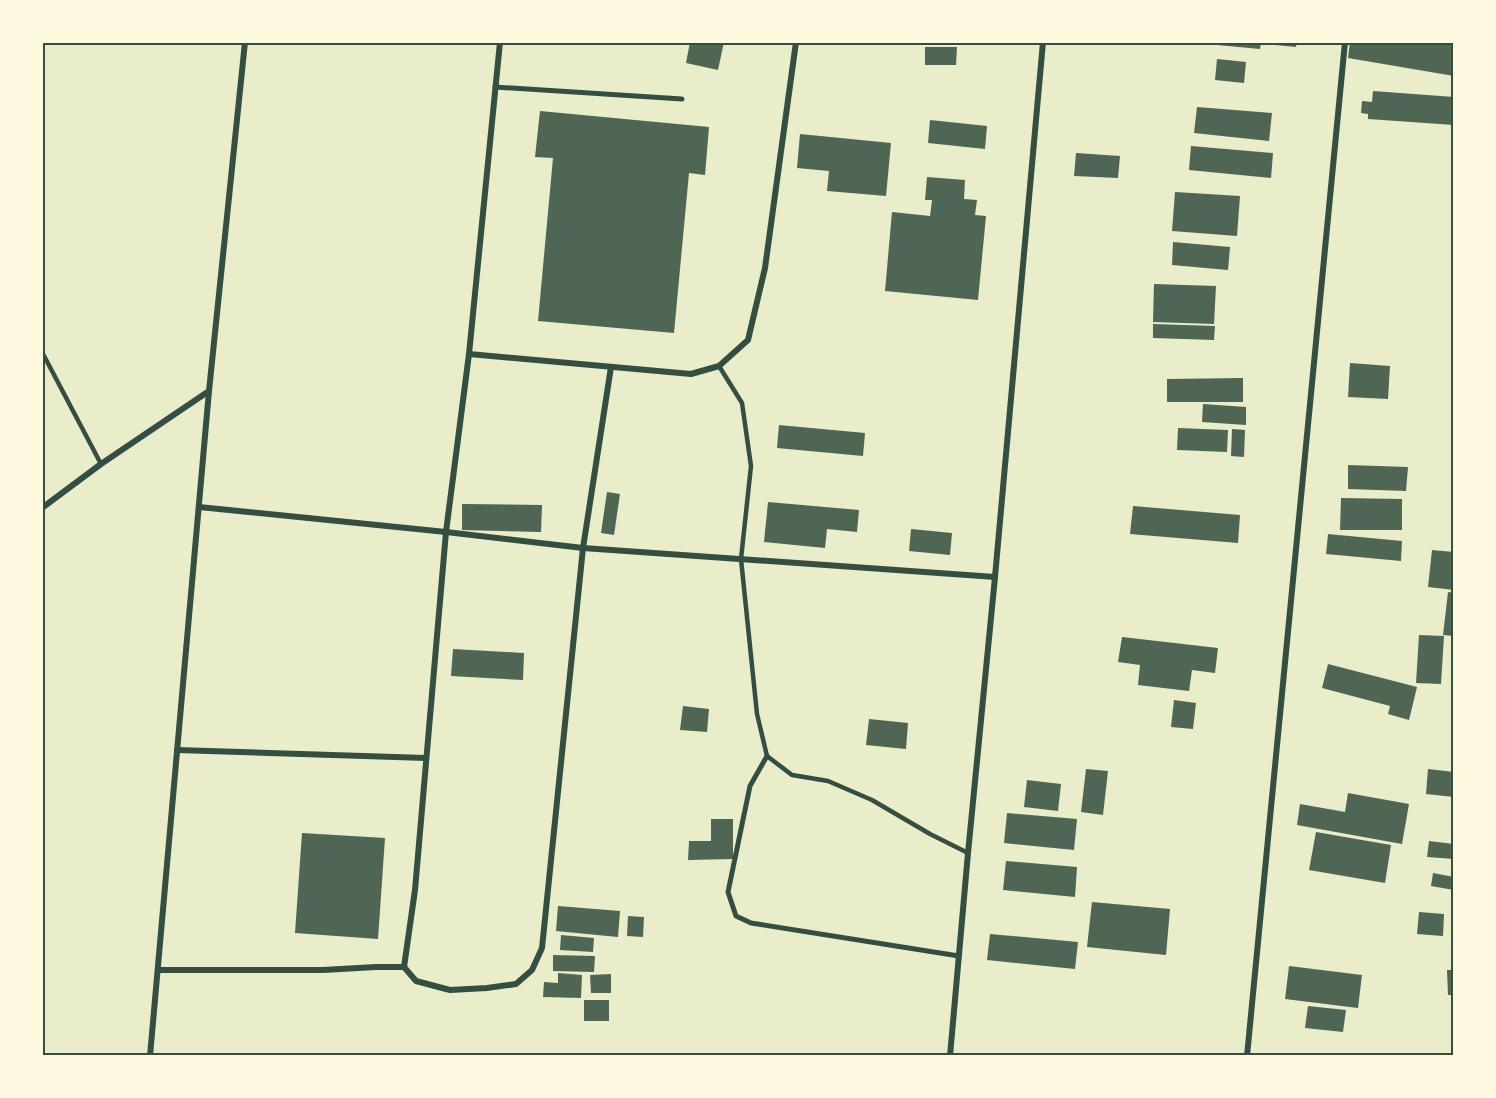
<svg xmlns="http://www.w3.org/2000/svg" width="1496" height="1098" font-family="Quicksand,sans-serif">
<rect width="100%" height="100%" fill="#e9edc9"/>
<g fill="#4f6655">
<polygon points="690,42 724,42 718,70 686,63"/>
<polygon points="1217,42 1261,42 1260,49 1217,45"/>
<polygon points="1266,42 1297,42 1296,47 1266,44"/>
<polygon points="1350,42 1454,42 1454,76 1348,58"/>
<polygon points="925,47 957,47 956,65 925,65"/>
<polygon points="1217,59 1246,62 1244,83 1215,80"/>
<polygon points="1373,91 1454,97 1454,125 1368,119 1368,114 1361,113 1362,101 1372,102"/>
<polygon points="1197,107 1272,113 1269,141 1194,133"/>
<polygon points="540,111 709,127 705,175 689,173 674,333 538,321 553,158 535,157"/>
<polygon points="930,120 987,126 985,149 928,143"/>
<polygon points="800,134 891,143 886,196 827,191 829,171 797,168"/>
<polygon points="1191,146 1273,153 1271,178 1189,170"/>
<polygon points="1076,153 1120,156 1118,178 1074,176"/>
<polygon points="927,177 965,180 964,199 977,200 975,215 986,216 978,300 885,291 892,212 930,216 932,200 925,200"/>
<polygon points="1175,192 1240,196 1237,236 1172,231"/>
<polygon points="1173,242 1230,247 1228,270 1172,265"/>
<polygon points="1154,284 1216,286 1214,324 1153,322"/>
<polygon points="1153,324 1215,326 1214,340 1153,338"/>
<polygon points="1350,363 1390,366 1388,399 1348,397"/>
<polygon points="1243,378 1243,402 1167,402 1167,379"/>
<polygon points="1203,404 1246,407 1246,425 1202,422"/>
<polygon points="779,425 865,433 863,456 777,448"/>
<polygon points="1178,428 1228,430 1227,452 1177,450"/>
<polygon points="1232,429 1245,430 1244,457 1231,456"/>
<polygon points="1348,465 1408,467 1406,491 1348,489"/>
<polygon points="607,492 620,494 614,535 601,533"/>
<polygon points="1341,498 1402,499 1402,530 1340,530"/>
<polygon points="768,502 859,510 857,532 827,529 825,548 764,542"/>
<polygon points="462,504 542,505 541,532 462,530"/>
<polygon points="1133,506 1240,515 1238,543 1130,534"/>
<polygon points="911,529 952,533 950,555 909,551"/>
<polygon points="1328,534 1402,541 1401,561 1326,554"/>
<polygon points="1432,550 1454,552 1454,590 1428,587"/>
<polygon points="1448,592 1454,593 1454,636 1443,635"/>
<polygon points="1419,635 1444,636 1441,684 1416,683"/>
<polygon points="1122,637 1218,648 1215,673 1192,670 1189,691 1138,685 1140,665 1118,662"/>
<polygon points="453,649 524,653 523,680 451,676"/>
<polygon points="1328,664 1417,687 1409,720 1388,714 1390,706 1322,688"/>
<polygon points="1174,700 1196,703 1193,729 1171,727"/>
<polygon points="683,706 709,709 707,732 680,730"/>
<polygon points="869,719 908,723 906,749 866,745"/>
<polygon points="1086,769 1108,771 1103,815 1081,812"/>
<polygon points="1428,769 1454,772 1454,797 1426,794"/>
<polygon points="1027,780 1061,784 1058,811 1024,807"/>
<polygon points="1348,793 1409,804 1402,844 1297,825 1300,804 1345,812"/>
<polygon points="1007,813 1077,819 1074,850 1004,843"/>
<polygon points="711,819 733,819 733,859 688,860 689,841 711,841"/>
<polygon points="1316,832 1391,845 1385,883 1309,870"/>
<polygon points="302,833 385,838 378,939 295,933"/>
<polygon points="1429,841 1454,844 1454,859 1427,857"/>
<polygon points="1006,861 1077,867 1075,897 1003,890"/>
<polygon points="1433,873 1454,877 1454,890 1431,886"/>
<polygon points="1092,902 1170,909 1166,955 1087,947"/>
<polygon points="558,906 620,911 618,937 556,931"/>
<polygon points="1419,912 1444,914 1443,936 1417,934"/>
<polygon points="628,916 644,917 643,937 627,936"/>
<polygon points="990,934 1078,942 1075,969 987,960"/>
<polygon points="561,935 594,938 593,952 560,950"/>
<polygon points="553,955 595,956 594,972 553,971"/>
<polygon points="1289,966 1362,975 1358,1008 1285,999"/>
<polygon points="1447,970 1454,970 1454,995 1448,995"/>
<polygon points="558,973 582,975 581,998 543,997 544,982 558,983"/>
<polygon points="611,974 611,993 591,993 590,975"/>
<rect x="584" y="1000" width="25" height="21"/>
<polygon points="1308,1006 1346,1010 1343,1032 1305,1028"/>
</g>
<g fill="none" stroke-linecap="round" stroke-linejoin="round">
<g stroke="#344e41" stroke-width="4.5">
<polyline points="42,352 101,464"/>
<polyline points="719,366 742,403 751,466 741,559 757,714 767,756 792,775 828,781 872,800 930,834 968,853"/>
</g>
<g stroke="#344e41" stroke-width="5">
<polyline points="495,87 682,99"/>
<polyline points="767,756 750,786 728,892 736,916 751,923 959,956"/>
</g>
<g stroke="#344e41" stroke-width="6">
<polyline points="469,354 691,374 719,366 748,340 765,268 796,42"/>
<polyline points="199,507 446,532 583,548 995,577"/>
<polyline points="42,508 101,464 209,391"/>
<polyline points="177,750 426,758"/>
<polyline points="404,967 416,981 450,990 487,988 516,984 532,970 542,948 583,548 611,367"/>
<polyline points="158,970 323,970 376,967 404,967 415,890 446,532 469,354 500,42"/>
<polyline points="150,1056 209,391 245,42"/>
<polyline points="950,1056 968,853 995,577 1043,42"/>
<polyline points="1247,1056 1345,42"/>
</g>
</g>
<rect width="1496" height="1098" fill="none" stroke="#fefae0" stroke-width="87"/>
<rect x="44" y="44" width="1408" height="1010" fill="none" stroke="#344e41" stroke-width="2"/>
</svg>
